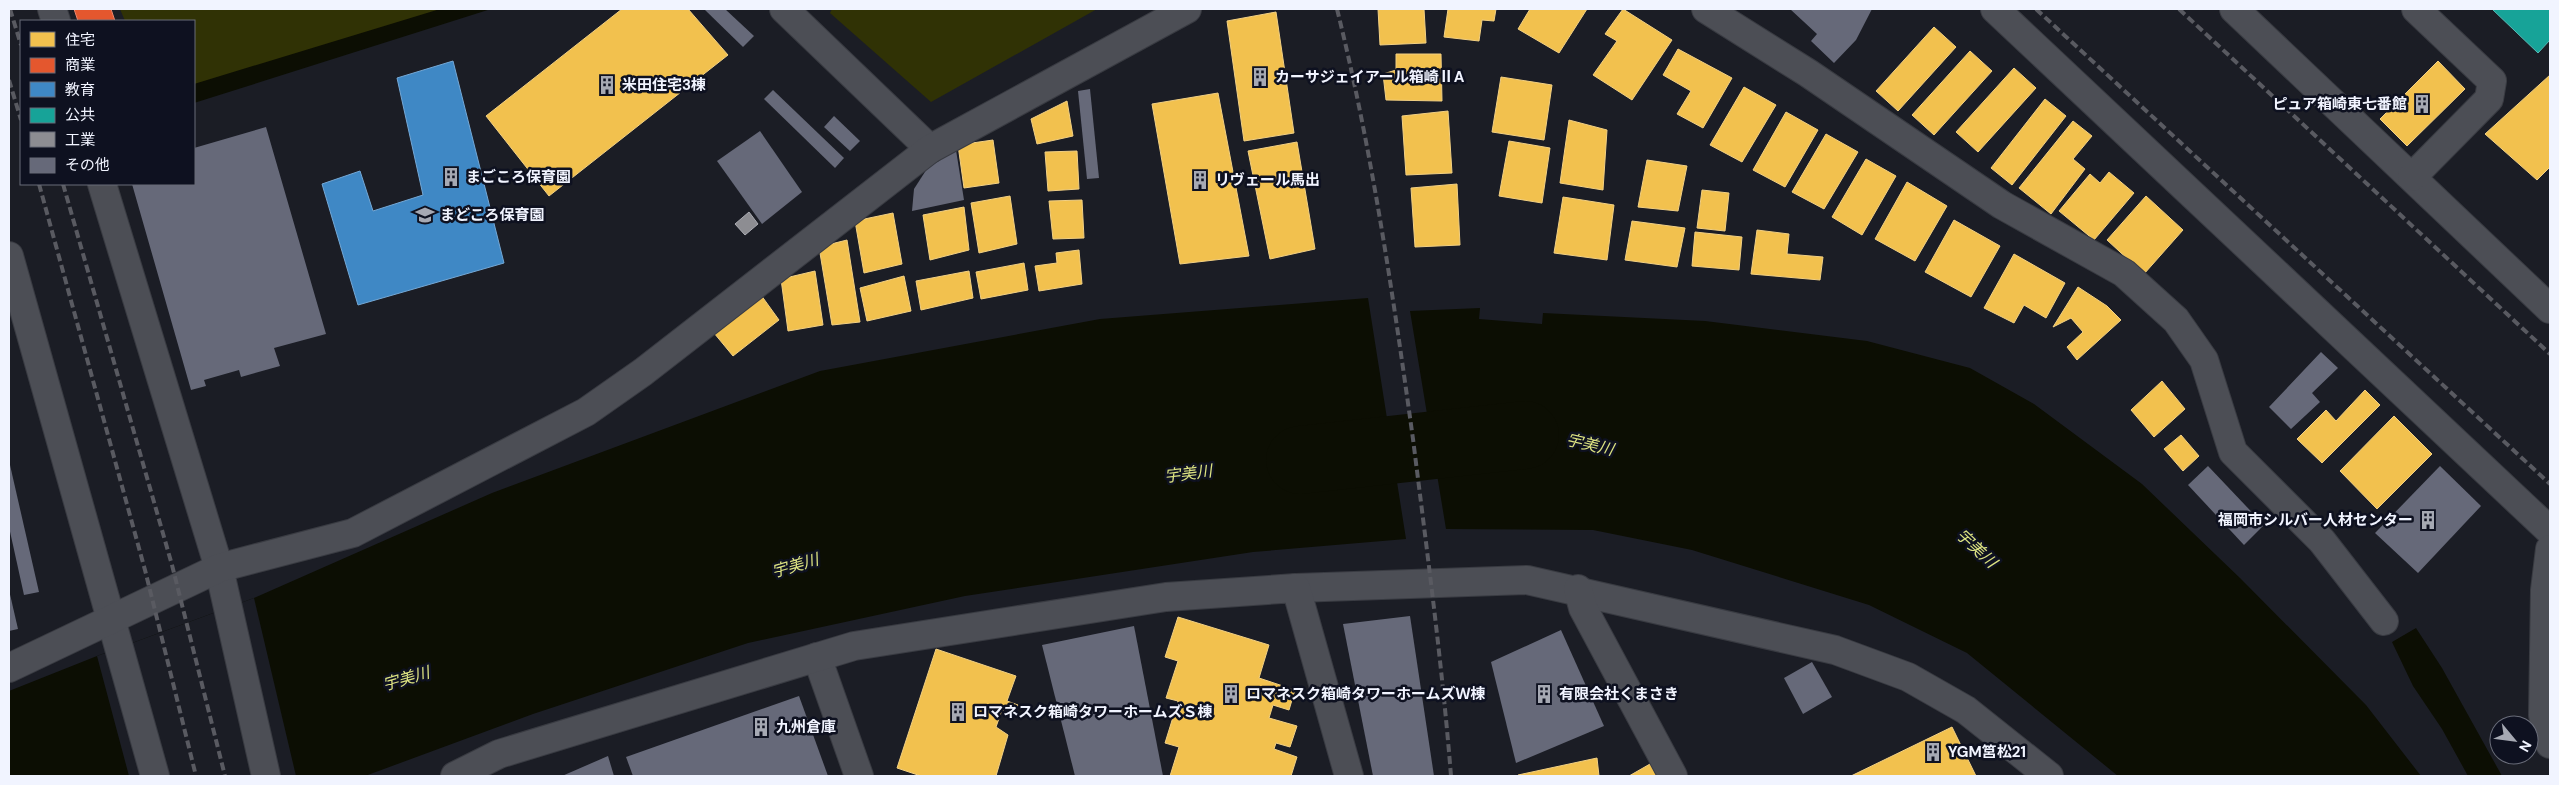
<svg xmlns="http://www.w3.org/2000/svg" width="2559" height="785" font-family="'DM Sans','Noto Sans JP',sans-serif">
<rect width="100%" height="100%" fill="#1b1d25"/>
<g fill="#303205">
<polygon points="120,9 448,9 194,96 194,21 125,21"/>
<polygon points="832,9 1097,9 931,102 830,13"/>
</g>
<g fill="#0c0e03">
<polygon points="440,9 491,9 194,103 194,84"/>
<polygon points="1368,298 1406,539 1253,552 965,596 748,643 533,714 365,776 9,776 9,691 97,656 254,598 492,493 820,371 1100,319"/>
<polygon points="1480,308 1479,319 1542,324 1543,313 1705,321 1867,341 1970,368 2034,404 2142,484 2240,578 2366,705 2421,776 2118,776 1967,653 1869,605 1692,550 1593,530 1446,529 1410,311"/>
<polygon points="2416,628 2442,668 2502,776 2468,776 2442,729 2413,686 2392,642"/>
</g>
<polygon fill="#1b1d25" points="254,598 296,776 129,776 97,656"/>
<g fill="#f2c14e" stroke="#f2d083">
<polygon points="622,9 688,9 728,55 549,196 486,116"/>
<polygon points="1378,9 1424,9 1426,43 1380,45"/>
<polygon points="1448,9 1496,9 1494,21 1482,20 1479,41 1444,37"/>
<polygon points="1530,9 1587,9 1559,53 1518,29"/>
<polygon points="1623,9 1672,40 1632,100 1593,75 1617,41 1605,34"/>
<polygon points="1276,12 1294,133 1244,141 1227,21"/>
<polygon points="1934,27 1956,47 1898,111 1876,91"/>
<polygon points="1678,49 1732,78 1703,128 1677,114 1691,91 1663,75"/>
<polygon points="1970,51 1992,71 1934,135 1912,115"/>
<polygon points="1396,54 1441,54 1442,101 1386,100 1383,74 1396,70"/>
<polygon points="2438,61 2465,89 2407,146 2380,119"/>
<polygon points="2014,68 2036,88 1978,152 1956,132"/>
<polygon points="2550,75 2550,167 2537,180 2485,134"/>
<polygon points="1501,77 1552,85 1544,140 1492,132"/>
<polygon points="1744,87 1776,105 1742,162 1710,145"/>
<polygon points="1218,93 1249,256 1180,264 1152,104"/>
<polygon points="2045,99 2066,116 2012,185 1991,168"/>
<polygon points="1067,101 1073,136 1037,144 1031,119"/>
<polygon points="1448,111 1452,173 1406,175 1402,116"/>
<polygon points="1786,112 1818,130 1785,187 1753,170"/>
<polygon points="1569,120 1607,130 1603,190 1560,183"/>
<polygon points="2073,121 2092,136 2073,159 2085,169 2051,214 2019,188"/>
<polygon points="1826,134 1858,152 1824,209 1792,192"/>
<polygon points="993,140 999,183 964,188 958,145"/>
<polygon points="1509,141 1550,148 1542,203 1499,196"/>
<polygon points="1297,142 1315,249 1270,259 1248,151"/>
<polygon points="1077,151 1079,189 1048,191 1045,152"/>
<polygon points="1866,159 1896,176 1862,235 1832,217"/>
<polygon points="1647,160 1687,166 1678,211 1638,207"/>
<polygon points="2109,172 2134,193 2094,240 2059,211 2090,174 2100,183"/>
<polygon points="1907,182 1947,206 1915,261 1875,239"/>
<polygon points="1457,184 1460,245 1415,247 1411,188"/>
<polygon points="1702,190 1729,193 1725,231 1697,228"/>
<polygon points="1010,196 1017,244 979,253 971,203"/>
<polygon points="2146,196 2183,230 2144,274 2107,240"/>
<polygon points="1563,197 1614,205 1607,260 1554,253"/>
<polygon points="1082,200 1084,238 1053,239 1049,201"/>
<polygon points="964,207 969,250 930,260 923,215"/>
<polygon points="893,213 902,264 864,273 855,221"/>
<polygon points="1954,220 2000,246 1971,297 1925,272"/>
<polygon points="1632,221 1685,228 1677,267 1625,260"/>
<polygon points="1757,230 1789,234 1787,254 1823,257 1820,280 1751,274"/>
<polygon points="1695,232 1742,237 1739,270 1692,266"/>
<polygon points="847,240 860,322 832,325 819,247"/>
<polygon points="1079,250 1082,284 1039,291 1035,266 1057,263 1056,253"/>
<polygon points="2014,254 2065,283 2046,318 2024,305 2014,323 1984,308"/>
<polygon points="1024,263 1028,290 981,299 976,272"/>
<polygon points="815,271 823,325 788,331 781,279"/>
<polygon points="969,271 973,298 921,310 916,281"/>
<polygon points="904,276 911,311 867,321 860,288"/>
<polygon points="2078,287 2107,306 2121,320 2077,360 2067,347 2083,332 2071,318 2053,327"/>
<polygon points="761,295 779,320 733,356 714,333"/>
<polygon points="2162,381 2185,409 2154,437 2131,410"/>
<polygon points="2365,390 2380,405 2322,463 2297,439 2326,410 2336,421"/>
<polygon points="2394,416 2432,454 2377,509 2340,471"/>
<polygon points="2181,435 2199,456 2183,471 2164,449"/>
<polygon points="1178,617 1269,645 1259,678 1295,690 1289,710 1273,705 1269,718 1297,726 1290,747 1276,743 1274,749 1297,757 1291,776 1170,776 1179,747 1165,743 1178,701 1166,698 1178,661 1165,657"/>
<polygon points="936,649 1016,676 1007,701 1018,705 1015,714 1002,710 996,727 1008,735 996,776 921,776 897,768"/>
<polygon points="1952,727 1976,776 1851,776"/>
<polygon points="1597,758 1599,776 1518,776 1518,775"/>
<polygon points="1650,764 1657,776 1629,776"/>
</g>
<polygon fill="#e4572e" stroke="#e8866d" points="74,9 111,9 115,21 78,21"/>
<polygon fill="#3f88c5" stroke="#74a8d6" points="453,61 504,263 358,305 322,184 360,171 373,211 423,195 397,78"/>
<polygon fill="#17a398" stroke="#58bbb7" points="2492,9 2550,9 2550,40 2538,53"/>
<polygon fill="#8d8d92" stroke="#abacb3" points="749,212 758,224 745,235 735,224"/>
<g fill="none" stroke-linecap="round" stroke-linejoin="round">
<polyline stroke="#0c0e03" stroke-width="68" points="1300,460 1525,435"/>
</g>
<g fill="#666979">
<polygon points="704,9 725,9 754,36 743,47"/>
<polygon points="1790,9 1872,9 1856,40 1834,63 1811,41 1817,34"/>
<polygon points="1090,89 1099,178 1087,179 1078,91"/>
<polygon points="773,90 844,158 835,168 764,99"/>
<polygon points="834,116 860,141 850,151 824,127"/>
<polygon points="266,127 326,334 274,348 280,366 241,377 239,370 204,380 206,386 191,390 132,184 194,184 194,148"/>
<polygon points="760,131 802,192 762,224 717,161"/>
<polygon points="956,150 964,200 912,211 914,189 930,164"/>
<polygon points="2321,352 2338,368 2312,393 2320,402 2291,429 2269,407"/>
<polygon points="10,465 39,592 24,595 9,527"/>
<polygon points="2208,466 2264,525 2244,545 2188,485"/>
<polygon points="2440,466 2481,506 2418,573 2375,533"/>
<polygon points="9,590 18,629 9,631"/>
<polygon points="1410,616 1434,776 1373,776 1343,624"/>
<polygon points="1134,626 1163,776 1075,776 1042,645"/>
<polygon points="1561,630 1604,726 1516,763 1491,662"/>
<polygon points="1812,662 1832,697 1803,714 1784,678"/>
<polygon points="799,696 828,776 633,776 626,757"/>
<polygon points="608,756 614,776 562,776"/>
</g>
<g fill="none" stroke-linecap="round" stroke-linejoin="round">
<g stroke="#393b42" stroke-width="30">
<g id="minor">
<polyline points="52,9 56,21"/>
<polyline points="784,9 930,149"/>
<polyline points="1706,9 1808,73 2002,205 2124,273 2176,320 2204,360 2233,452 2322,541 2384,621"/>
<polyline points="1995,9 2550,531"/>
<polyline points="2234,9 2550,309"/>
<polyline points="2412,177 2489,99 2492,81 2416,9"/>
<polyline points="102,184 219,568 266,776"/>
<polyline points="9,256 155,776"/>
<polyline points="2550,549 2545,590 2543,715 2550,744"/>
<polyline points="1296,588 1527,580 1835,650 1908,677 1966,710 2049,776"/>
<polyline points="1578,589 1583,608 1673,776"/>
<polyline points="817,657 859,776"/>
<polyline points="9,668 219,568 353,533 586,412 643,372 930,149 1187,9"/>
<polyline points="455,776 499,754 854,646 1166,597 1296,588 1349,776"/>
</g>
</g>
<use href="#minor" stroke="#4c4e55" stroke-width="28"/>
<g stroke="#595a61" stroke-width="4" stroke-dasharray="8 4" stroke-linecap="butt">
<polyline points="10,9 21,45"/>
<path d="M1337,9c35,141 56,286 76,430 14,112 29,224 38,337"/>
<polyline points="2036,9 2550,484"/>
<polyline points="2179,9 2550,354"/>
<polyline points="9,80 21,120"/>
<polyline points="39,184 145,570 196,776"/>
<polyline points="63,184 172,565 225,776"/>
</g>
</g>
<defs>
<g id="building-bare" transform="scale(1.5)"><path d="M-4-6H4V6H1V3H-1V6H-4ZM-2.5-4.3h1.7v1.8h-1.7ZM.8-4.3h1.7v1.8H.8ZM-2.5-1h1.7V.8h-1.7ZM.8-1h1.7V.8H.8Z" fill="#a6a9b3" stroke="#0e1120" stroke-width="2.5" paint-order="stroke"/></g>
<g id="school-bare" transform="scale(1.5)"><path d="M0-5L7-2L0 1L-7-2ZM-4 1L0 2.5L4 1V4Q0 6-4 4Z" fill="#a6a9b3" stroke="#0e1120" stroke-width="2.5" paint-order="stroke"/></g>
</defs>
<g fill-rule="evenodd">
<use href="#building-bare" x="1260" y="77"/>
<use href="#building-bare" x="607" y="85"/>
<use href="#building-bare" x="2422" y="104"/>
<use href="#building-bare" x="451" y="177"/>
<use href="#building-bare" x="1200" y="180"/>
<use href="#school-bare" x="425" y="215"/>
<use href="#building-bare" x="2428" y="520"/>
<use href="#building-bare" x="1231" y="694"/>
<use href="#building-bare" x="1544" y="694"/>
<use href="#building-bare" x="958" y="712"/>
<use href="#building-bare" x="761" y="727"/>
<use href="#building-bare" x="1933" y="752"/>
</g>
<g text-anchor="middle" stroke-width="5" stroke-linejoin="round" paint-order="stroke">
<g font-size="15" font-weight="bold" fill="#f1f4ff" stroke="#0e1120" text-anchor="start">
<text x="1275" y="82">カーサジェイアール箱崎ⅡA</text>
<text x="622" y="90">米田住宅3棟</text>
<text x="2407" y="109" text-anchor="end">ピュア箱崎東七番館</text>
<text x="466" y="182">まごころ保育園</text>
<text x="1215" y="185">リヴェール馬出</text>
<text x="440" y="220">まどころ保育園</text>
<text x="2413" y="525" text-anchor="end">福岡市シルバー人材センター</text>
<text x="1246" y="699">ロマネスク箱崎タワーホームズＷ棟</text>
<text x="1559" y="699">有限会社くまさき</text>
<text x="973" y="717">ロマネスク箱崎タワーホームズＳ棟</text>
<text x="776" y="732">九州倉庫</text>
<text x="1948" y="757">YGM筥松21</text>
</g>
<g font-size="16" font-style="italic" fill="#dee482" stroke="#0e1120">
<text transform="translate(1590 444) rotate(13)" y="6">宇美川</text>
<text transform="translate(1188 473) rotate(-7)" y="6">宇美川</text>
<text transform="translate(1977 548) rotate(43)" y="6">宇美川</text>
<text transform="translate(795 565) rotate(-16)" y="6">宇美川</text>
<text transform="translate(406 678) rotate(-16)" y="6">宇美川</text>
</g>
</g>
<rect width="2559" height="785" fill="none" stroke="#f1f4ff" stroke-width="20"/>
<rect x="20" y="20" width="175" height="165" fill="#0e1120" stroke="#696c79"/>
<rect x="30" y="32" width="25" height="15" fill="#f2c14e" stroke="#696c79"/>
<text x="65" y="45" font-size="15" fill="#f1f4ff">住宅</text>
<rect x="30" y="58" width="25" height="15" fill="#e4572e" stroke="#696c79"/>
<text x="65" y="70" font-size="15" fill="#f1f4ff">商業</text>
<rect x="30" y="82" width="25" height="15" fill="#3f88c5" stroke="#696c79"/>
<text x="65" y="95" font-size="15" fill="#f1f4ff">教育</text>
<rect x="30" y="108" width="25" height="15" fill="#17a398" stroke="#696c79"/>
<text x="65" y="120" font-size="15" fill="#f1f4ff">公共</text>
<rect x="30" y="132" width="25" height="15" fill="#8d8d92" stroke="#696c79"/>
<text x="65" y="145" font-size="15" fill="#f1f4ff">工業</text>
<rect x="30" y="158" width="25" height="15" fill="#666979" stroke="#696c79"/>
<text x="65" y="170" font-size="15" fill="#f1f4ff">その他</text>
<g transform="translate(2514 740) rotate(119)"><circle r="24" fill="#0e1120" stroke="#696c79"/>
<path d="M0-4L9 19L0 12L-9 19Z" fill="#a6a9b3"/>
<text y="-8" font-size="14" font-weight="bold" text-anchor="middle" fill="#f1f4ff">N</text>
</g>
</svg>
